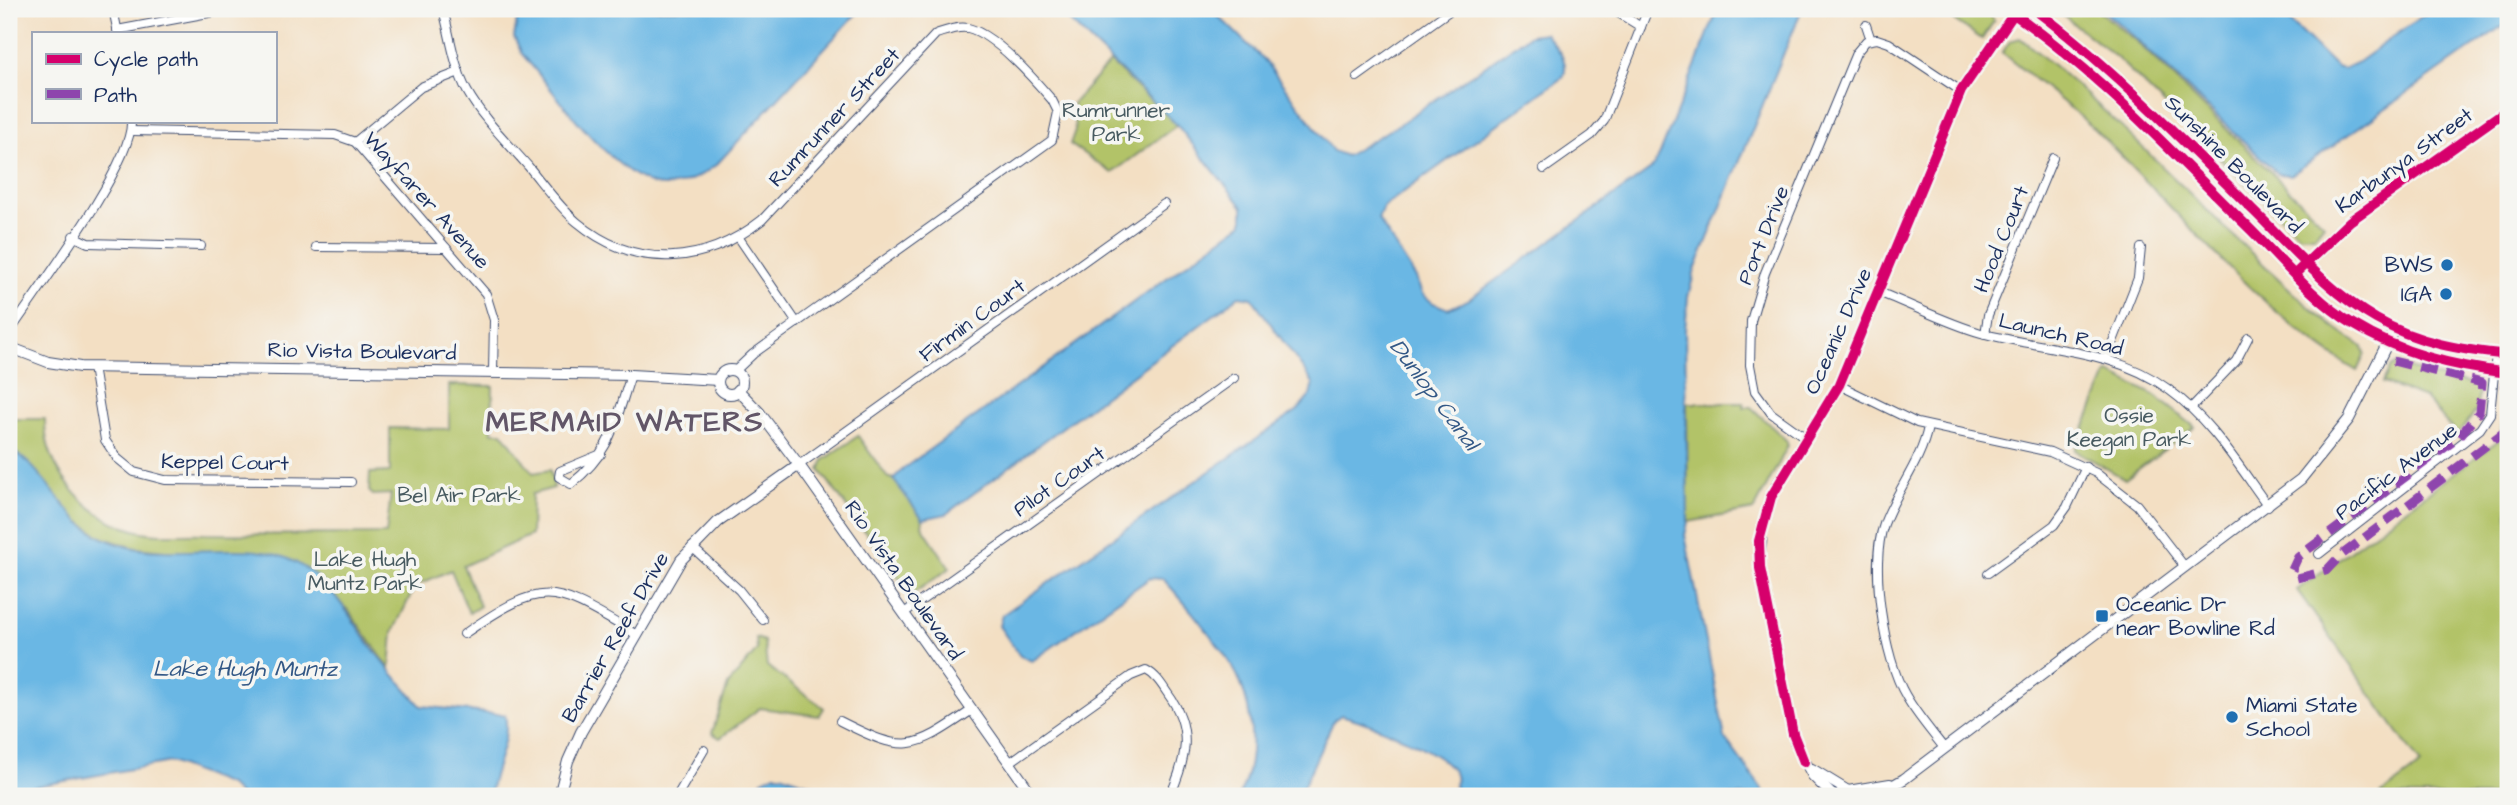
<svg xmlns="http://www.w3.org/2000/svg" width="2517" height="805" font-family="'Architects Daughter',sans-serif">
<rect width="100%" height="100%" fill="#f6f6f2"/>
<filter id="ink" filterUnits="userSpaceOnUse"><feTurbulence type="fractalNoise" baseFrequency=".0143" numOctaves="2"/><feDisplacementMap in="SourceGraphic" scale="14" xChannelSelector="R" yChannelSelector="G"/><feConvolveMatrix kernelMatrix="1 2 1 2 8 2 1 2 1" color-interpolation-filters="sRGB"/></filter>
<filter id="wash" filterUnits="userSpaceOnUse"><feTurbulence type="fractalNoise" baseFrequency=".00686" numOctaves="4" result="noise"/><feDisplacementMap in="SourceGraphic" scale="28" xChannelSelector="R" yChannelSelector="G"/><feGaussianBlur stdDeviation="1.57" result="paint"/><feColorMatrix in="noise" values="0 0 0 0 0 0 0 0 0 0 0 0 0 0 0 0 0 1.4 0 .05"/><feComposite in="paint" operator="in"/></filter>
<g filter="url(#wash)">
<rect width="100%" height="100%" fill="#f3dfc3"/>
<g fill="#b2c367" stroke="#667962" stroke-width="2">
<polygon points="1938,9 1985,9 1994,21 1982,39"/>
<polygon points="2055,9 2096,9 2136,41 2324,224 2315,235 2299,235 2117,58"/>
<path d="M2020,38c81,64 151,139 226,210 38,35 73,72 117,99l2,7 -8,17c-102,-61 -179,-162 -265,-244 -28,-26 -60,-49 -90,-74l8,-12z"/>
<polygon points="1110,62 1177,125 1112,173 1070,144 1075,130 1073,103"/>
<polygon points="2396,364 2444,379 2479,385 2477,410 2457,435 2425,398 2383,383 2390,368"/>
<polygon points="2108,372 2154,395 2195,427 2125,479 2075,450"/>
<path d="M449,385l44,1 -1,46h10l31,41 17,-3 4,18 -22,6 -1,41 -68,31 17,40 -11,7 -18,-43 -36,16 -22,46 -3,37 -42,-59 -63,-52 -25,-5 -85,-1 -40,-4 -34,-11 -31,-23 -31,-38 -30,-27v-30h36c-1,49 40,96 86,110 22,8 50,4 74,5 60,1 120,0 181,0l5,-40 -18,1 -4,-4 1,-18 20,-1v-44l59,1z"/>
<polygon points="2508,389 2508,796 2379,796 2421,765 2297,590 2500,439"/>
<polygon points="1687,403 1744,403 1744,407 1751,407 1786,440 1788,446 1754,510 1688,522"/>
<polygon points="858,436 887,477 893,479 923,519 922,526 950,568 914,593 898,577 820,470 824,460"/>
<polygon points="756,638 764,641 767,666 824,708 819,716 760,708 720,738 712,733 728,685 757,650"/>
</g>
<g fill="#6ab7e4" stroke="#4273a1" stroke-width="2">
<path d="M519,9h342l-144,155c-16,13 -43,27 -65,20 -45,-16 -98,-93 -130,-130l-8,-17z"/>
<path d="M1057,9h154l54,52 68,90 13,5 55,-33 129,-88 15,-2c10,14 26,27 18,44l-180,130 -5,12 38,59 6,16 11,9 15,6 20,-9 183,-131 8,-13 59,-147h84l-107,261 -7,27 -3,33 3,192 -3,13 40,203 42,58h-314c1,-6 4,-15 2,-21 -9,-24 -89,-53 -114,-60l-7,5 -35,76h-60c18,-34 15,-82 0,-117 -11,-25 -56,-79 -76,-100l-13,-1 -118,83 -12,-5 -21,-30 3,-11 296,-205 12,-14 3,-13 -61,-85 -13,-2 -293,218 -23,5 -30,-40 11,-11 339,-245v-16l-66,-82z"/>
<polygon points="2101,9 2277,9 2336,67 2343,69 2358,62 2432,9 2508,9 2508,22 2291,175 2278,174 2129,32"/>
<path d="M9,449c36,18 51,66 92,88 58,30 132,0 185,21 43,17 61,56 87,91 15,20 32,38 48,57l84,9c6,26 -13,54 -15,81h-250l-11,-11 -59,-23 -161,29z"/>
<polygon points="775,774 781,774 843,796 753,796 762,780"/>
</g>
</g>
<g filter="url(#ink)">
<g fill="none" stroke-linecap="round" stroke-linejoin="round">
<g stroke="#3b496d" stroke-width="10">
<g id="minor">
<polyline points="113,9 118,33"/>
<path d="M443,9c7,26 11,58 24,82 15,27 40,51 61,75 15,18 31,41 49,56 59,49 128,43 185,-2l174,-186c10,-3 21,-8 32,-6 26,6 67,52 84,72l6,12 -6,28 -299,214 -18,17"/>
<polyline points="1612,9 1641,27"/>
<polyline points="1866,25 1871,40"/>
<polyline points="117,30 230,9"/>
<polyline points="1357,77 1452,9"/>
<polyline points="9,81 9,125"/>
<polyline points="132,131 335,135 355,142 486,294 494,320 493,372"/>
<polyline points="355,142 421,87 459,72"/>
<polyline points="1544,169 1592,135 1604,121 1648,9"/>
<polyline points="73,236 88,243 201,246"/>
<polyline points="739,238 797,323"/>
<polyline points="316,247 446,248"/>
<path d="M1878,292c34,13 68,31 103,41 63,17 133,16 187,56 42,30 70,76 100,117"/>
<path d="M9,333c27,-41 125,-170 122,-212"/>
<polyline points="1985,334 1988,315 2053,158"/>
<polyline points="2106,359 2138,278 2141,248"/>
<polyline points="93,367 105,440 117,458 134,472 165,480 351,482"/>
<polyline points="1839,385 1917,423 2050,452 2096,473 2137,505 2185,567"/>
<polyline points="2191,408 2236,361 2248,338"/>
<path d="M1928,427c-7,35 -32,64 -44,97 -15,41 0,135 22,172 10,18 25,35 38,52"/>
<polyline points="1806,438 1771,413 1755,391 1750,365 1751,321 1765,273 1856,53 1866,41 1877,39 1889,43 1961,91"/>
<path d="M601,454l-41,17 -1,6 12,7c41,-32 44,-62 60,-109"/>
<polyline points="799,465 1164,204"/>
<polyline points="692,547 739,590 763,620"/>
<polyline points="2319,554 2480,429 2490,414 2496,354"/>
<polyline points="1988,573 2054,525 2067,507 2086,467"/>
<polyline points="904,613 1234,378"/>
<path d="M464,634c83,-58 90,-47 173,1"/>
<path d="M840,721c65,33 72,30 132,-11"/>
<path d="M1009,763l122,-87 15,-6c10,5 16,15 22,24 26,35 18,66 2,102"/>
<polyline points="677,796 704,750"/>
</g>
</g>
<g stroke="#3b496d" stroke-width="12">
<g id="tertiary">
<polyline points="2295,274 2350,221 2508,109"/>
<polyline points="9,347 48,362 80,367 631,375 718,380"/>
<circle cx="730" cy="382" r="12"/>
<polyline points="738,390 760,413 799,465 1033,796"/>
<polyline points="1812,769 1848,791"/>
<polyline points="559,796 568,761 581,732 681,560 718,522 799,465"/>
<polyline points="1833,796 1813,776 1795,743 1760,568 1762,526 1776,486 1839,385 1961,91 2017,9"/>
<polyline points="1839,796 1848,791 1890,784"/>
<polyline points="1874,796 1904,779 2301,479 2349,419 2395,328"/>
</g>
</g>
<g stroke="#3b496d" stroke-width="13">
<g id="secondary">
<path d="M2007,9c91,62 166,145 244,221 30,30 65,72 102,94 49,30 99,42 155,49"/>
<path d="M2034,9c80,60 148,131 219,201 39,38 76,82 123,109 41,24 86,31 132,36"/>
</g>
</g>
<use href="#minor" stroke="#fff" stroke-width="8"/>
<use href="#tertiary" stroke="#fff" stroke-width="10"/>
<use href="#secondary" stroke="#fff" stroke-width="10"/>
<g stroke="#8e44ad" stroke-width="9" stroke-dasharray="18 9" stroke-linecap="butt">
<polyline points="2500,339 2508,339"/>
<polyline points="2501,385 2508,385"/>
<polyline points="2292,570 2298,557 2459,437 2479,412 2482,383 2393,361"/>
<polyline points="2297,578 2326,571 2339,557 2508,429"/>
</g>
<g stroke="#f6f6f2" stroke-width="15">
<g id="cycleway">
<path d="M2007,9c91,62 166,145 244,221 30,30 65,72 102,94 49,30 99,42 155,49"/>
<path d="M2034,9c80,60 148,131 219,201 39,38 76,82 123,109 41,24 86,31 132,36"/>
<polyline points="2298,271 2350,221 2508,109"/>
<polyline points="1804,762 1793,734 1760,568 1759,541 1771,497 1839,385 1961,91 2017,9"/>
</g>
</g>
<use href="#cycleway" stroke="#d6006c" stroke-width="10"/>
</g>
</g>
<g fill="#1f6fb2" stroke="#f6f6f2" stroke-width="2.5">
<circle cx="2447" cy="265" r="7"/>
<circle cx="2446" cy="294" r="7"/>
<rect x="2095" y="609" width="14" height="14" rx="3.5"/>
<circle cx="2232" cy="717" r="7"/>
</g>
<g text-anchor="middle" stroke-width="7" stroke-linejoin="round" paint-order="stroke">
<g font-size="21" fill="#485b61" stroke="#f6f6f2">
<text x="1116" y="117">Rumrunner<tspan x="1116" dy="24">Park</tspan></text>
<text x="2129" y="422">Ossie<tspan x="2129" dy="24">Keegan Park</tspan></text>
<text x="459" y="502">Bel Air Park</text>
<text x="365" y="566">Lake Hugh<tspan x="365" dy="24">Muntz Park</tspan></text>
</g>
<g font-size="21" fill="#1b2f5e" stroke="#f6f6f2">
<text transform="translate(834 117) rotate(-47)" y="7">Rumrunner Street</text>
<text transform="translate(2404 160) rotate(-36)" y="7">Karbunya Street</text>
<text transform="translate(2234 164) rotate(45)" y="7">Sunshine Boulevard</text>
<text transform="translate(427 200) rotate(48)" y="7">Wayfarer Avenue</text>
<text transform="translate(1763 235) rotate(-68)" y="7">Port Drive</text>
<text transform="translate(2001 239) rotate(-68)" y="7">Hood Court</text>
<text transform="translate(972 320) rotate(-36)" y="7">Firmin Court</text>
<text transform="translate(1838 331) rotate(-66)" y="7">Oceanic Drive</text>
<text transform="translate(2061 334) rotate(13)" y="7">Launch Road</text>
<text transform="translate(362 351) rotate(1)" y="7">Rio Vista Boulevard</text>
<text transform="translate(225 462) rotate(1)" y="7">Keppel Court</text>
<text transform="translate(2396 471) rotate(-37)" y="7">Pacific Avenue</text>
<text transform="translate(1059 481) rotate(-35)" y="7">Pilot Court</text>
<text transform="translate(904 580) rotate(55)" y="7">Rio Vista Boulevard</text>
<text transform="translate(615 637) rotate(-60)" y="7">Barrier Reef Drive</text>
</g>
<g font-size="21" fill="#1b2f5e" stroke="#f6f6f2" text-anchor="end">
<text x="2433" y="272">BWS</text>
<text x="2432" y="301">IGA</text>
<text x="2116" y="611" text-anchor="start">Oceanic Dr<tspan x="2116" dy="24">near Bowline Rd</tspan></text>
<text x="2246" y="712" text-anchor="start">Miami State<tspan x="2246" dy="24">School</tspan></text>
</g>
<g font-size="23" font-style="italic" fill="#335886" stroke="#f6f6f2">
<text transform="translate(1435 394) rotate(53)" y="8">Dunlop Canal</text>
<text x="245" y="676">Lake Hugh Muntz</text>
</g>
<g font-size="28" font-weight="bold" letter-spacing="2" fill="#625668" stroke="#f6f6f2">
<text x="625" y="431">MERMAID WATERS</text>
</g>
</g>
<rect width="2517" height="805" fill="none" stroke="#f6f6f2" stroke-width="35"/>
<rect x="32" y="32" width="245" height="91" fill="#f6f6f2" stroke="#9ea6b7" stroke-width="2"/>
<rect x="46" y="54" width="35" height="10" fill="#d6006c" stroke="#9ea6b7" stroke-width="2"/>
<text x="94" y="66" font-size="21" fill="#1b2f5e">Cycle path</text>
<rect x="46" y="89" width="35" height="10" fill="#8e44ad" stroke="#9ea6b7" stroke-width="2"/>
<text x="94" y="102" font-size="21" fill="#1b2f5e">Path</text>
</svg>
